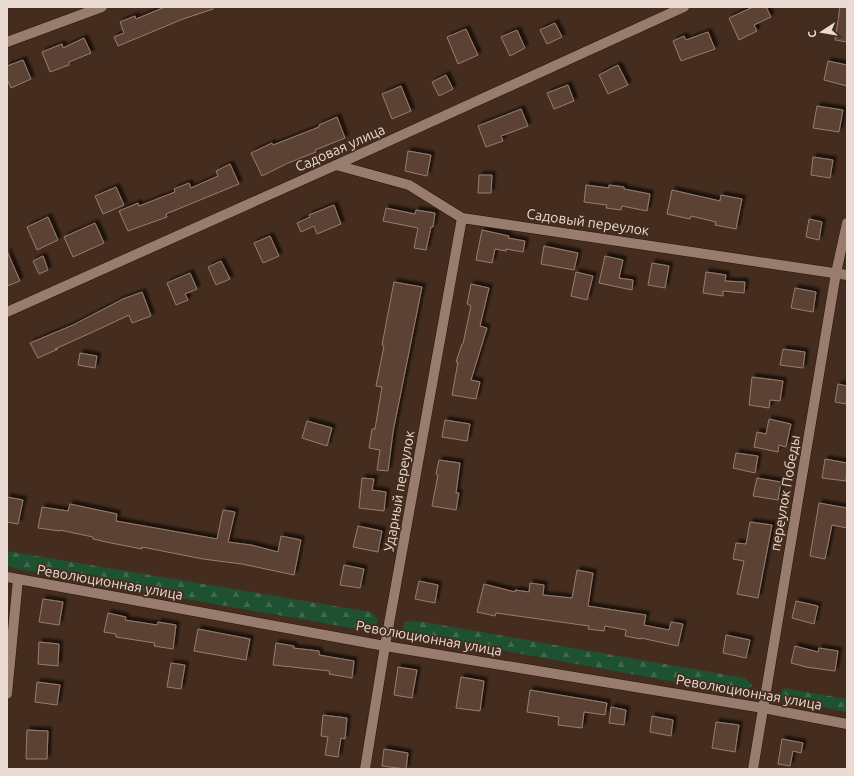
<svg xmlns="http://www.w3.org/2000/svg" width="854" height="776" font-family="Ubuntu,sans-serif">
<defs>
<pattern id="forest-firs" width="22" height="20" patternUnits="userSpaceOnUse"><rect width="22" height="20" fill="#1e5130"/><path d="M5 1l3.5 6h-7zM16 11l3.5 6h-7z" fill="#3f694d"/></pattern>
<filter id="shadow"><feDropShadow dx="3.5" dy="-3.5" stdDeviation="1" flood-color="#0009"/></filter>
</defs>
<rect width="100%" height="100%" fill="#442d1f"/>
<g fill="url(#forest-firs)">
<polygon points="7,551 371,612 378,620 374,632 22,570 7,566"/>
<polygon points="405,621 424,622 745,678 752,685 746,695 402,632"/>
<polygon points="783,688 847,699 847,712 779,699"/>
</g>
<g fill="#5b4234" stroke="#987d6d" filter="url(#shadow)">
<polygon points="165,7 213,7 213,9 183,19 118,46 114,37 124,33 120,22 135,16 136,19"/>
<polygon points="753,7 766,7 771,17 754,25 757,31 739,40 729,18"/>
<polygon points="840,7 847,7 847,42 835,40"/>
<polygon points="555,23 562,37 547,44 540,30"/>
<polygon points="466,29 478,55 458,64 447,37"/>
<polygon points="517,30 525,48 510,56 501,37"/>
<polygon points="708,32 715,49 681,61 673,41 684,36 686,40"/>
<polygon points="84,38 91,53 69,62 69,65 50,72 42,52 62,44 63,48"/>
<polygon points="23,60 31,79 11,88 7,79 7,66"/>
<polygon points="828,61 847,65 847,86 824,80"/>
<polygon points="618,65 628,85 608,94 599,75"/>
<polygon points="446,75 453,89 439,96 432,82"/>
<polygon points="568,85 574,101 554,109 547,93"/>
<polygon points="401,86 411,111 392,119 382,94"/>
<polygon points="817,106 843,110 839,132 813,128"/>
<polygon points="521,109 528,126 501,136 503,141 486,147 478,126"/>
<polygon points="337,117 345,138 315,150 316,152 288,163 262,176 251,153 272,143 273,145 319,127 319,125"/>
<polygon points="408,151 431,155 427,176 405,171"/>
<polygon points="813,157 833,160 830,178 811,175"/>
<polygon points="230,164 239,184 166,214 167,217 128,231 119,211 138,203 139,206 175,192 174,189 189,183 191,188 218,176 216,171"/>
<polygon points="479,175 492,175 491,193 478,193"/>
<polygon points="586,185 609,188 609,185 624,187 624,189 650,194 647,211 622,206 621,210 606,208 607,205 584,202"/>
<polygon points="116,187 124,205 103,214 95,196"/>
<polygon points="672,190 720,201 721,195 742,199 736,229 715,225 716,222 691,216 690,219 667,214"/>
<polygon points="334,205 341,224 317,234 314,226 301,232 297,223 310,217 309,215"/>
<polygon points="386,208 415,214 416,210 435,213 433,227 431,227 426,250 414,248 418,228 383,221"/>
<polygon points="48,217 58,240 37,250 27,227"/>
<polygon points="809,219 822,222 819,240 806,237"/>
<polygon points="95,223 104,243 73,257 64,237"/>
<polygon points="482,230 509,236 508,238 525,241 523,252 506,249 506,251 495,249 492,263 476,260"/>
<polygon points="270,236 279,256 263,263 254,243"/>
<polygon points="544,246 578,253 574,270 541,264"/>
<polygon points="7,251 20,281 7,286"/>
<polygon points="43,256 48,270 39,274 33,261"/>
<polygon points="605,256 623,260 619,278 633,280 632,290 599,283"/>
<polygon points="221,261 230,279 216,285 208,267"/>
<polygon points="652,263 669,266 665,288 648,285"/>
<polygon points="576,272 593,276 587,300 571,296"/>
<polygon points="706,272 726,275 725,281 745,282 744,293 723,291 723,296 703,293"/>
<polygon points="190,273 197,289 185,294 188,300 176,305 167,283"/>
<polygon points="394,282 422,287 393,432 388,471 377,470 380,450 369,448 372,429 375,429 382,387 376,386 384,346 382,345"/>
<polygon points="471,284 489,288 480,326 487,328 471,380 480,382 476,399 452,395 458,362 456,362 462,344 463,344 471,306 467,304"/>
<polygon points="795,288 816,292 813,312 791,308"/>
<polygon points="142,292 151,316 132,323 129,315 95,331 55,349 58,349 38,358 30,343 73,325 123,299"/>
<polygon points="783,349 805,352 803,368 780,365"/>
<polygon points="80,353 97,356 95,368 78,365"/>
<polygon points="752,377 783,381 780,401 770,400 769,408 749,405"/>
<polygon points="838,384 847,386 847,404 835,402"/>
<polygon points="769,419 791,424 786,447 779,445 778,452 754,447 757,432 766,434"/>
<polygon points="445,420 470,424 467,441 442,437"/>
<polygon points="307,421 332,428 327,446 302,438"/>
<polygon points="736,453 758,456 755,473 733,468"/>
<polygon points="825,459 847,463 846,481 822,478"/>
<polygon points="439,460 460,463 456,493 459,493 456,510 432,506 438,475 436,474"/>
<polygon points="362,478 374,479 372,490 386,492 384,511 359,508"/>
<polygon points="757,478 781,482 778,500 753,496"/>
<polygon points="7,497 23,500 18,524 7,522"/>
<polygon points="819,503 847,508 847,528 832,525 825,559 810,556"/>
<polygon points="70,504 117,514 116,521 217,539 223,510 235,512 228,542 251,545 278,552 281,536 301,540 294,575 242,564 203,559 142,547 142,549 111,543 93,539 93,537 60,530 60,531 38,528 42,507 68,511"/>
<polygon points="750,522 772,525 758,598 737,594 744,561 733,559 736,543 746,544"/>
<polygon points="358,526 382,531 378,552 353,547"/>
<polygon points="344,565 364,569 360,588 340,585"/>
<polygon points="577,570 593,573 588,606 646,615 644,625 669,630 671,622 683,624 678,646 641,638 641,639 625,636 626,630 605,626 604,631 588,629 589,626 496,613 495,616 477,612 484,584 515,592 515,590 529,592 530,583 544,585 543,595 572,598"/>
<polygon points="419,581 438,585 435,603 415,599"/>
<polygon points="43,599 63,602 59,625 39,622"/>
<polygon points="796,601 818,606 814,624 792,618"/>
<polygon points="108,613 126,617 125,620 157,625 158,622 176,625 173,649 154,646 155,643 116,637 116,634 104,632"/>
<polygon points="198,629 250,639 246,660 194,651"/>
<polygon points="726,635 750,640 746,658 723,653"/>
<polygon points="39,642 59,644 58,666 38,664"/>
<polygon points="276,643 294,646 293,648 319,651 319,655 354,661 352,678 329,674 330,671 273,665"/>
<polygon points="795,646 818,652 819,648 838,651 835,671 806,667 791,663"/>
<polygon points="171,663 185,665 181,689 167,687"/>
<polygon points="398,667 417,670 412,698 394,695"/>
<polygon points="461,677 484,681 480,711 456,708"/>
<polygon points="37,682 60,685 57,705 35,702"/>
<polygon points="530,690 607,703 605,715 584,712 582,728 558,725 559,717 527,712"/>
<polygon points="611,707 626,710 624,725 609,723"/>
<polygon points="323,715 347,718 345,739 341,738 338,757 325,755 328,737 321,736"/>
<polygon points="652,716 673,720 671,736 650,732"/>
<polygon points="716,722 739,725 735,752 712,748"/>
<polygon points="27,730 48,731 47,759 26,759"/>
<polygon points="782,739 803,743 801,753 793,751 790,766 778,764"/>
<polygon points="384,749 408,753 406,769 382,766"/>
</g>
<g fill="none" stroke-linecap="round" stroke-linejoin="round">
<g stroke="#2a1408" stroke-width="11">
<g id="minor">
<polyline points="7,42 102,7"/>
<polyline points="336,165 409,185 462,218 847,275"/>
<polyline points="7,312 336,165 684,7"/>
<polyline points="7,577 385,646 763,708 847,724"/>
<polyline points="7,694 18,579"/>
<polyline points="365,769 385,646 462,218"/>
<polyline points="753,769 836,273 847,223"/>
</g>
</g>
<use href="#minor" stroke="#987c6d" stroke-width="10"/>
</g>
<g text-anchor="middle" stroke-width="3.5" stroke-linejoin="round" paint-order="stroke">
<g font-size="14" fill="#eadbd2" stroke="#442d1f">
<text transform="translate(340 148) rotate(-24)" y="5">Садовая улица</text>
<text transform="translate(588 222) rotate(8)" y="5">Садовый переулок</text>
<text transform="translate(399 491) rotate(-80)" y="5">Ударный переулок</text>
<text transform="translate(785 493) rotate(-80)" y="5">переулок Победы</text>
<text transform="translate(110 582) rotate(10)" y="5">Революционная улица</text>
<text transform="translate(429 638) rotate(10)" y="5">Революционная улица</text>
<text transform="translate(749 692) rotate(10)" y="5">Революционная улица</text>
</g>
</g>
<rect width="854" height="776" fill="none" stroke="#eadbd2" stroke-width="16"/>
<g transform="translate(822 32) rotate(258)" stroke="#442d1f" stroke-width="3" paint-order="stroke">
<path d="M0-3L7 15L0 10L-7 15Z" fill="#eadbd2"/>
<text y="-6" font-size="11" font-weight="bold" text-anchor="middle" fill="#eadbd2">С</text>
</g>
</svg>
